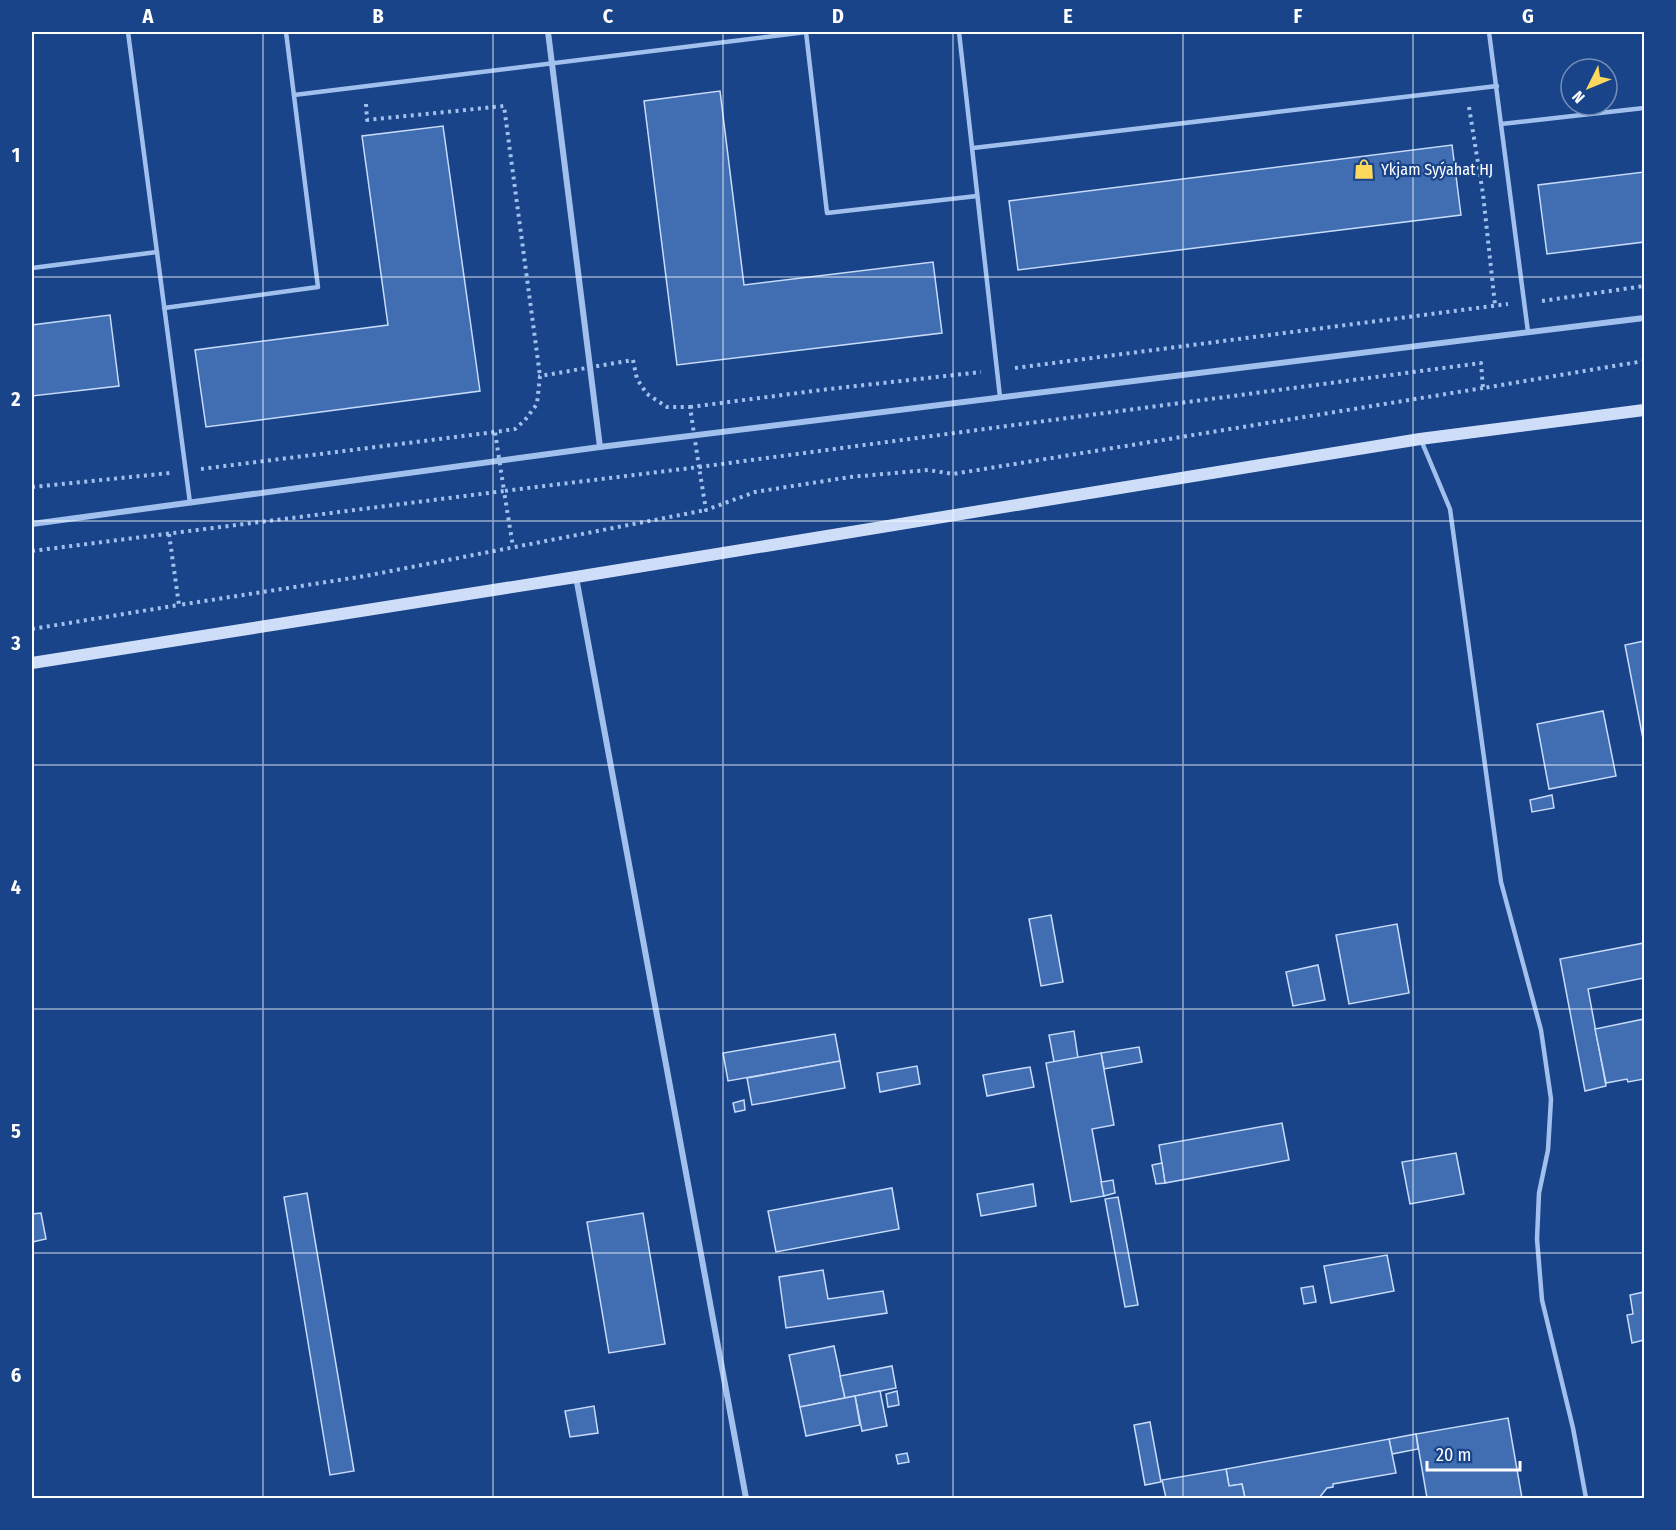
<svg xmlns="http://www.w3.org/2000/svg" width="1676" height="1530" font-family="'Fira Sans Condensed',sans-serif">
<rect width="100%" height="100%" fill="#194489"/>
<g fill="#416eb2" stroke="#c7dbfa" stroke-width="1.5">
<polygon points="720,91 744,285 933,262 942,333 677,365 644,101"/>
<polygon points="443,126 480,391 206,427 195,350 388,325 362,136"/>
<polygon points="1452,145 1461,215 1018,270 1009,201"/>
<polygon points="1644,172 1644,242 1547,254 1538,185"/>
<polygon points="110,315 119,386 32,396 32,325"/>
<polygon points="1644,641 1644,744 1625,645"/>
<polygon points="1603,711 1616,776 1549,789 1537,724"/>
<polygon points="1552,795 1554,808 1532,812 1530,800"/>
<polygon points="1051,915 1063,982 1041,986 1029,919"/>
<polygon points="1397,924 1409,993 1349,1004 1336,935"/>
<polygon points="1644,943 1644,978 1588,989 1606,1086 1585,1091 1560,959"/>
<polygon points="1318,965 1325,1000 1293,1006 1286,972"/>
<polygon points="1644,1019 1644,1079 1628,1082 1627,1079 1606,1083 1595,1029"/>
<polygon points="1074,1031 1078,1058 1054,1062 1049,1035"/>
<polygon points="835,1034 840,1061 728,1081 723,1053"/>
<polygon points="1139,1047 1142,1062 1104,1069 1101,1053"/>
<polygon points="1101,1053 1114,1125 1092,1129 1104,1196 1071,1202 1046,1063"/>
<polygon points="840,1061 845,1088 752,1105 747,1078"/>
<polygon points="917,1066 920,1084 880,1092 877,1073"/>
<polygon points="1030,1067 1034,1087 987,1096 983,1075"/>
<polygon points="744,1100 745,1110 735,1112 733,1103"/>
<polygon points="1282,1123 1289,1160 1165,1183 1159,1145"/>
<polygon points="1456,1153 1464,1194 1410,1204 1402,1162"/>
<polygon points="1162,1163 1165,1183 1156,1184 1152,1165"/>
<polygon points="1113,1180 1115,1193 1104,1196 1101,1182"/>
<polygon points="1033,1184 1036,1206 981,1216 977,1194"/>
<polygon points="892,1188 899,1229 776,1252 768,1211"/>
<polygon points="307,1193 354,1471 330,1475 284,1197"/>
<polygon points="1118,1197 1138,1305 1125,1307 1105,1199"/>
<polygon points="41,1213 46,1239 32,1242 32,1214"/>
<polygon points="643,1213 665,1344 609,1353 587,1222"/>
<polygon points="1387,1255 1394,1291 1331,1303 1324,1266"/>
<polygon points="823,1270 828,1299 883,1291 887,1313 786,1328 779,1277"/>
<polygon points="1313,1286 1316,1302 1304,1304 1301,1288"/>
<polygon points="1644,1292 1644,1340 1632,1343 1627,1315 1633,1314 1630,1295"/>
<polygon points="834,1346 845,1398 800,1407 789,1355"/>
<polygon points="892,1366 896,1388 845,1398 840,1376"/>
<polygon points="880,1391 887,1426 862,1431 855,1396"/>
<polygon points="897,1391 899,1405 888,1407 886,1394"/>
<polygon points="855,1396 860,1425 806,1436 800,1407"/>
<polygon points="594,1406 598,1433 570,1437 565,1411"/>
<polygon points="1508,1418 1522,1498 1427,1498 1416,1434"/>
<polygon points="1150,1422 1161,1482 1145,1485 1134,1425"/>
<polygon points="1416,1434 1418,1449 1392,1454 1389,1439"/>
<polygon points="1389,1439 1396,1473 1333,1484 1333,1487 1327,1488 1319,1498 1245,1498 1242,1484 1229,1486 1226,1469"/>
<polygon points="907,1453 909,1462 898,1464 896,1455"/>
<polygon points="1226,1469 1229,1486 1242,1484 1245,1498 1166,1498 1162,1480"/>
</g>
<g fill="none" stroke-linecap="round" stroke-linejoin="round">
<g stroke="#a1c0ed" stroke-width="4" stroke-dasharray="3 4.5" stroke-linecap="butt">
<polyline points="366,104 367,120 504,106 540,376"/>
<polyline points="1469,107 1483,194 1495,305"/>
<polyline points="1542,301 1644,286"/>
<polygon points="633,360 637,379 647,394 667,407 690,407 699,467 504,491 495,432 515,429 525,420 537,404 540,376"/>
<polyline points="1015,368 1508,304"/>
<polyline points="1483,388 953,474 928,470 850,477 755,492 706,510 699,467 1481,363 1483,388 1644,361"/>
<polyline points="690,407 829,389 981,372"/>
<polyline points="201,469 495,432"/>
<polyline points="32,487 170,473"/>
<polyline points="169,534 179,605 365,576 706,510"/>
<polyline points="32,551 504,491 513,547"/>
<polyline points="32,629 179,605"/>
</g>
<g stroke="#a1c0ed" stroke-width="4.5">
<polyline points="128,32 190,503"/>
<polyline points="806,32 827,213 977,196"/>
<polyline points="959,32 1000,397"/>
<polyline points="1489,32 1528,332"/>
<polyline points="294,95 806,32"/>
<polyline points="1501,124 1644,108"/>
<polyline points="973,148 1497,86"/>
<polyline points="32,268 157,252"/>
<polyline points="164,308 318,287 286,32"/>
<polyline points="1421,440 1450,509 1501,882 1541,1030 1551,1099 1548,1150 1539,1193 1537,1239 1542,1300 1573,1428 1586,1498"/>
</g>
<g stroke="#a1c0ed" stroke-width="6">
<polyline points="548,32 600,447"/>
<polyline points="32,524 600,447 1644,318"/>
<polyline points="576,577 746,1498"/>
</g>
<polyline stroke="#cedef9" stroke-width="12" points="32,663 576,577 1420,439 1644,410"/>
</g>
<path fill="none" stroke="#fff" stroke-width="1.5" stroke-opacity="0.55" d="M263,32v1466M493,32v1466M723,32v1466M953,32v1466M1183,32v1466M1413,32v1466M32,277h1612M32,521h1612M32,765h1612M32,1009h1612M32,1253h1612"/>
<defs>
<g id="shop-bare" transform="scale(1.62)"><path d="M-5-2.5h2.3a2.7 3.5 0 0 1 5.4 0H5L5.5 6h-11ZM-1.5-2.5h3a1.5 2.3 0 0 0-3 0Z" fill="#ffd95d" stroke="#194489" stroke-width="2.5" paint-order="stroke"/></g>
</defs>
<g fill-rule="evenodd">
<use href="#shop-bare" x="1364" y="169"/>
</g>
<g text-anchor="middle" stroke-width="4.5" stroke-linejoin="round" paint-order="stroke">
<g font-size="16" fill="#fff" stroke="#194489" text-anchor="start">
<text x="1381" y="175">Ykjam Syýahat HJ</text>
</g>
</g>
<rect width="1676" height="1530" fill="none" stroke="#194489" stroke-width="66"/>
<g transform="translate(1589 87) rotate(227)"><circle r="28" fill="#194489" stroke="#758fb8" stroke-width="1.5"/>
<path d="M0-4.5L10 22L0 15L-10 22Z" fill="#ffd95d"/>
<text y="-9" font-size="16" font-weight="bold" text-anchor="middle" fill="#ffffff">N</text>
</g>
<path d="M1427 1461v9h93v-9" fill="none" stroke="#ffffff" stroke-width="3"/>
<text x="1436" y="1461" font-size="18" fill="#ffffff" stroke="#194489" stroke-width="4.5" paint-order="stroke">20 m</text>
<rect x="33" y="33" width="1610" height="1464" fill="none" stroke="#fff" stroke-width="2"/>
<g font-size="20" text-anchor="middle" font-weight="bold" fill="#fff">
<text x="148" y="23">A</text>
<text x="378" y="23">B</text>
<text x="608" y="23">C</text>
<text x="838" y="23">D</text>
<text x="1068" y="23">E</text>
<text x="1298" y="23">F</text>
<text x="1528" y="23">G</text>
<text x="16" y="162">1</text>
<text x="16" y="406">2</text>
<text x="16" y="650">3</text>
<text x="16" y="894">4</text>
<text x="16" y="1138">5</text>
<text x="16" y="1382">6</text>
</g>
</svg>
